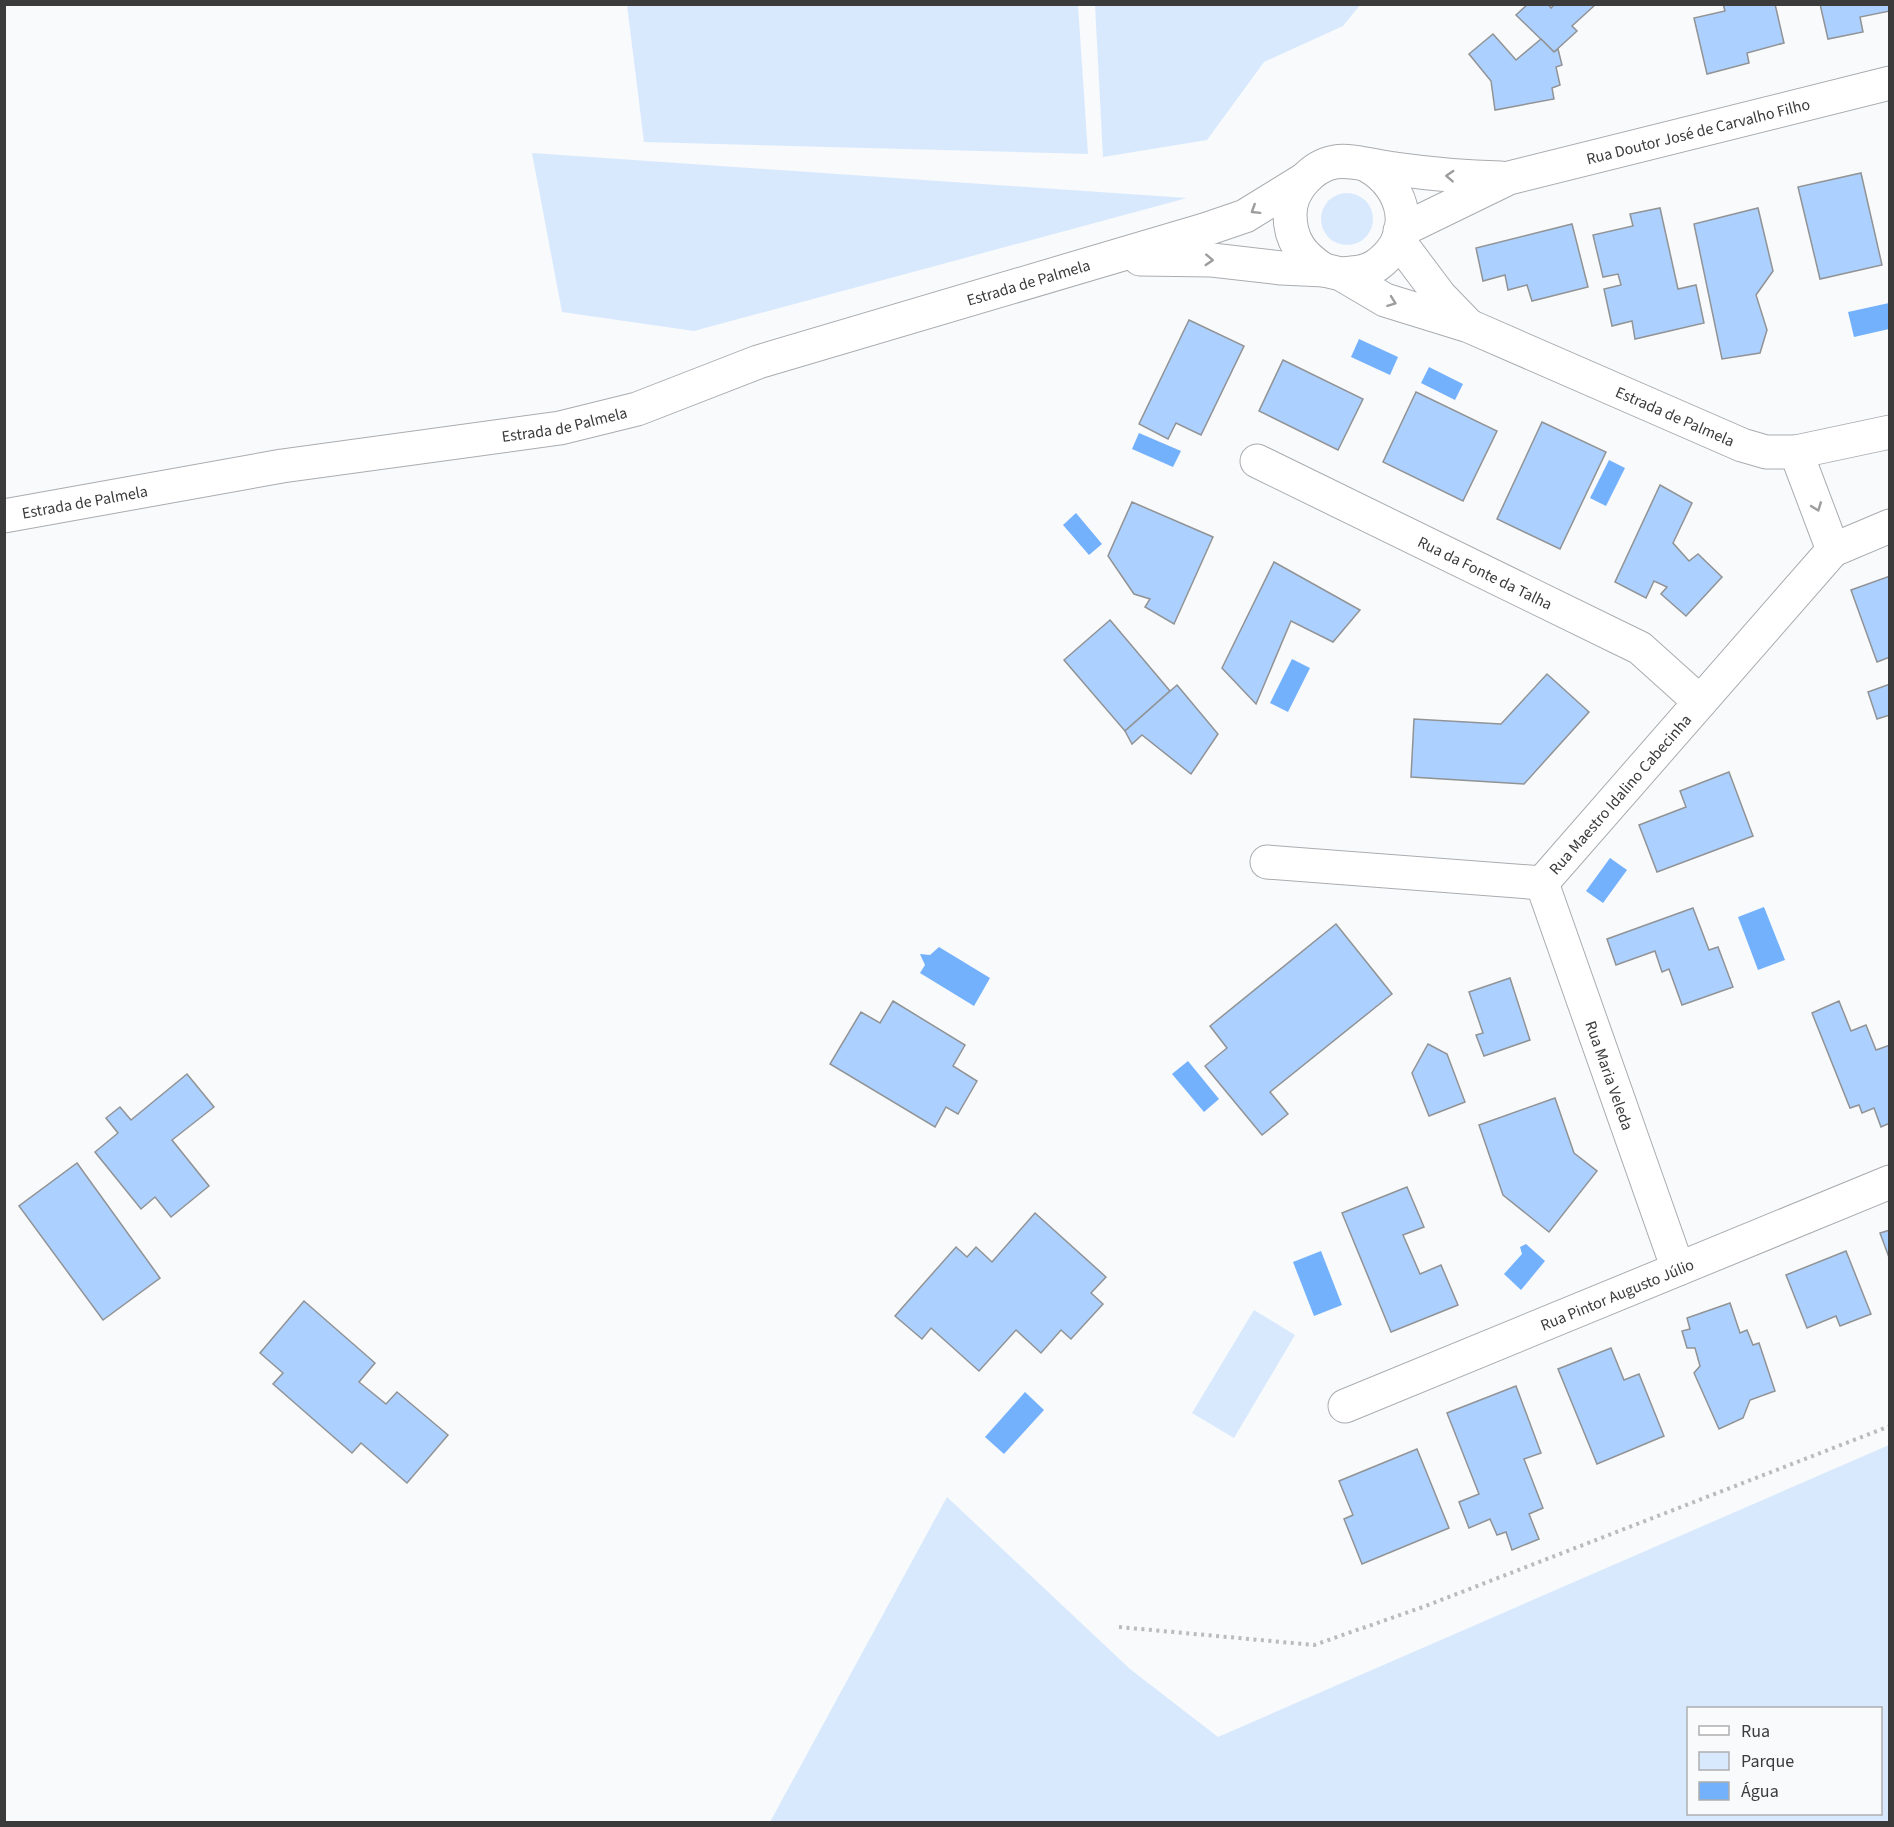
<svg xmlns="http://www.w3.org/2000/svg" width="1894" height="1827" font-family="'Source Sans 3',sans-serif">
<rect width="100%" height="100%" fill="#f8fafc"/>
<g fill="#d9e9fd" fill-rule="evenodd">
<polygon points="627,5 1078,5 1088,154 644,142"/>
<polygon points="1095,5 1095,4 1360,5 1343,26 1264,62 1207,140 1103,157"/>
<polygon points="532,153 1187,198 694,331 562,312"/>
<circle cx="1347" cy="219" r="26"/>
<polygon points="1254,1310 1295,1335 1234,1438 1192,1413"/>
<path d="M1889,1445v377h-1119l177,-325 183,172 88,68zM1880,1708v106h-192v-106z"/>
</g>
<g fill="#74b1fc">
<polygon points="1889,303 1889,329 1854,337 1848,312"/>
<polygon points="1359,339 1398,357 1390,375 1351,357"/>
<polygon points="1429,367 1463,384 1455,400 1421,383"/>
<polygon points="1139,433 1181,451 1173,467 1132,449"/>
<polygon points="1609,460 1625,468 1606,506 1590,498"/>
<polygon points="1076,513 1102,544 1089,555 1063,525"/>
<polygon points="1292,659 1310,668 1288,712 1270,703"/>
<polygon points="1610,858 1627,870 1603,903 1586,891"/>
<polygon points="1764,907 1785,960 1758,970 1738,917"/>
<polygon points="939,947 990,978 974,1006 920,973 925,965 920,954 930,955"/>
<polygon points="1188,1061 1219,1099 1204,1112 1172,1074"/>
<polygon points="1526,1244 1545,1261 1521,1290 1504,1274 1522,1254 1520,1247"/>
<polygon points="1321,1251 1342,1305 1314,1316 1293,1262"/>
<polygon points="1025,1392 1044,1410 1004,1454 985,1437"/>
</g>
<g fill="#acd0ff" stroke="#919395" stroke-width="1.5">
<polygon points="1528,4 1548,4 1551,8 1555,4 1596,4 1572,26 1577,31 1554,52 1516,15"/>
<polygon points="1723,4 1775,4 1784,43 1747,53 1749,63 1707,74 1694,18 1725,11"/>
<polygon points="1820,4 1890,4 1890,11 1860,17 1863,32 1828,39"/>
<polygon points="1493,34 1516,60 1541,39 1554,52 1558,49 1562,65 1556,67 1560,85 1552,88 1554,99 1495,110 1491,81 1469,54"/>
<polygon points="1861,173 1882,265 1820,279 1798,187"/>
<polygon points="1660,208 1678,289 1696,285 1704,323 1635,339 1632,321 1612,326 1604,289 1621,285 1618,274 1603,277 1593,235 1633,226 1630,214"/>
<polygon points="1758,208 1773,271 1756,295 1767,330 1760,353 1722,359 1694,224"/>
<polygon points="1572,224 1588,287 1532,301 1527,285 1508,290 1505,275 1483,281 1476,248"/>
<polygon points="1189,320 1244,346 1201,435 1176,423 1168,439 1139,424"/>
<polygon points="1283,360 1363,399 1338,450 1259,411"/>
<polygon points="1416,392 1497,431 1463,501 1383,462"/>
<polygon points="1542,422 1606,452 1560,549 1497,519"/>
<polygon points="1660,485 1692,503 1673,543 1689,561 1698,554 1722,577 1686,616 1661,594 1667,587 1654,581 1646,598 1615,582"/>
<polygon points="1132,502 1213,537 1174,624 1145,607 1150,599 1134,594 1108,556"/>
<polygon points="1274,562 1360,610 1333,642 1291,621 1256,704 1222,668"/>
<polygon points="1890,576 1890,657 1877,662 1851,590"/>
<polygon points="1110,620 1170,691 1125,731 1064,660"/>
<polygon points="1547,674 1589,712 1524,784 1411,777 1414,719 1501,724"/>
<polygon points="1890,684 1890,715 1877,719 1868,692"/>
<polygon points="1177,685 1218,734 1191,774 1142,735 1132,744 1125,731"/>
<polygon points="1729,772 1753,836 1657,872 1639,825 1686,807 1680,791"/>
<polygon points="1693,908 1709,950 1718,947 1733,987 1682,1005 1669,969 1662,972 1655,951 1616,965 1607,939"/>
<polygon points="1336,924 1392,994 1270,1092 1288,1114 1262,1135 1205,1066 1227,1048 1210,1026"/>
<polygon points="1510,978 1530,1040 1484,1056 1476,1035 1483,1033 1469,992"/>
<polygon points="893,1001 965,1045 953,1066 977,1081 958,1114 946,1107 935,1127 830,1064 861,1012 880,1023"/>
<polygon points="1839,1001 1851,1031 1866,1025 1876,1050 1890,1045 1890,1123 1881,1127 1874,1108 1862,1113 1859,1105 1850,1108 1812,1013"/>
<polygon points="1428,1044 1447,1054 1465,1102 1429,1116 1412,1073"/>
<polygon points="187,1074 214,1107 172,1140 209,1186 171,1217 155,1197 141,1209 95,1152 118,1133 106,1118 120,1107 131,1120"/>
<polygon points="1555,1098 1574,1153 1597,1171 1549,1232 1503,1195 1479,1125"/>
<polygon points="77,1163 160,1278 103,1320 19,1206"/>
<polygon points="1407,1187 1424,1227 1403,1235 1420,1274 1441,1265 1458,1305 1391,1332 1342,1213"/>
<polygon points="1035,1213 1106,1277 1091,1293 1103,1304 1071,1339 1061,1330 1041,1353 1016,1330 979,1371 931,1328 922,1339 895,1316 956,1247 967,1257 976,1247 992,1262"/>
<polygon points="1890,1230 1890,1260 1880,1233"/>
<polygon points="1846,1251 1871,1314 1840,1326 1836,1316 1807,1328 1786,1275"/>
<polygon points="304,1301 375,1363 359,1382 386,1404 397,1392 448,1435 407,1483 361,1443 352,1453 273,1384 283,1373 260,1353"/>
<polygon points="1730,1303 1740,1333 1747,1330 1753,1345 1759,1343 1775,1391 1750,1400 1743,1418 1719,1429 1694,1373 1700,1366 1695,1348 1687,1348 1682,1331 1690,1329 1687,1318"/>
<polygon points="1611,1348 1624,1380 1639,1374 1664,1436 1597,1464 1558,1369"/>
<polygon points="1516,1386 1541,1453 1524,1459 1543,1508 1529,1514 1539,1539 1512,1550 1506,1532 1497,1535 1490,1519 1469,1528 1459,1502 1479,1494 1447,1413"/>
<polygon points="1417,1449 1449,1528 1362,1564 1344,1519 1353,1515 1339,1481"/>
</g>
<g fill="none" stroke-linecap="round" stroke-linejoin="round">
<g stroke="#aaacaf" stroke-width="35">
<g id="minor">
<polyline points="1796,452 1833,550 1890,526"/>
<path id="s1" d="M1257,461l383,187 60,54"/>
<path id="s2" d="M1267,862l275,21 291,-333"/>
<path id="s3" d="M1542,883l136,386"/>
<path id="s4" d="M1345,1406l545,-224"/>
</g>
</g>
<g stroke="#aaacaf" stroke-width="35">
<g id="tertiary">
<path id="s5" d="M1400,231l109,-53 381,-95"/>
<polyline points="1398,240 1440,296 1468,325"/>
<path id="s6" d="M1140,259l72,1 69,8 43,2 17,4 44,26 84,26 273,119 24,7h30l94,-20"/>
<path d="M1324,270c-22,-14 -34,-29 -34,-56 0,-24 22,-48 45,-52 16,-3 42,5 60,7 36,5 69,8 106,9"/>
<path d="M1341,274c12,-1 25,-1 36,-9 39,-28 30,-77 -9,-99"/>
<path id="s7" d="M4,516l278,-50 278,-38 77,-19 121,-47 446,-132 41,-14 60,-37"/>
</g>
</g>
<polyline stroke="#b9bbbc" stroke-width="4" stroke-dasharray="3 4.5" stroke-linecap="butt" points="1119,1627 1314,1645 1423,1607 1890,1426"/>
<use href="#minor" stroke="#fff" stroke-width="33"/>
<use href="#tertiary" stroke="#fff" stroke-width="33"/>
</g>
<defs><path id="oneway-chevron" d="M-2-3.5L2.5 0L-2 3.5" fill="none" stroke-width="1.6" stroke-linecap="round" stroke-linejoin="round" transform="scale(1.5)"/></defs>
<g stroke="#9d9d9e">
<use href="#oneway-chevron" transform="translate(1450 176) rotate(-177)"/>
<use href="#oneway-chevron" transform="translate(1255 210) rotate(148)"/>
<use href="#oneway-chevron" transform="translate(1209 260) rotate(3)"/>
<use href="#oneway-chevron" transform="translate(1392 302) rotate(20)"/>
<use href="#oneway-chevron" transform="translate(1817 507) rotate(69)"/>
</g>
<g text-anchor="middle" stroke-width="4.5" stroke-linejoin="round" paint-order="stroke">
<g font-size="16" fill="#3b3b3c" stroke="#f8fafc">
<text dy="6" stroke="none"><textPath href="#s5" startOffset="316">Rua Doutor José de Carvalho Filho</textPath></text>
<text dy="6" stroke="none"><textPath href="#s7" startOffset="1054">Estrada de Palmela</textPath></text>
<text dy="6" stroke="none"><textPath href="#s6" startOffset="566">Estrada de Palmela</textPath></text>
<text dy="6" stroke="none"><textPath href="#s7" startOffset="568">Estrada de Palmela</textPath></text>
<text dy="6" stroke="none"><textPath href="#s7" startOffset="82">Estrada de Palmela</textPath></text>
<text dy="6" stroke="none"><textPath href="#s1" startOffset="254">Rua da Fonte da Talha</textPath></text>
<text dy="6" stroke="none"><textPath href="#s2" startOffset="394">Rua Maestro Idalino Cabecinha</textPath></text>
<text dy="6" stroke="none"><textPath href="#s3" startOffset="204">Rua Maria Veleda</textPath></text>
<text dy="6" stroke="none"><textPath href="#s4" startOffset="294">Rua Pintor Augusto Júlio</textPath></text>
</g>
</g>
<rect width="1894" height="1827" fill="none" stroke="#3b3b3c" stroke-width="12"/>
<rect x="1687" y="1707" width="195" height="108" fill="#f8fafc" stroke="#acaeaf" stroke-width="1.5"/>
<rect x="1699" y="1726" width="30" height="9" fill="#ffffff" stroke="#acaeaf" stroke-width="1.5"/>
<text x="1741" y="1737" font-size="18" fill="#3b3b3c">Rua</text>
<rect x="1699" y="1752" width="30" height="18" fill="#d9e9fd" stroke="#acaeaf" stroke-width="1.5"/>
<text x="1741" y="1767" font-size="18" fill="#3b3b3c">Parque</text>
<rect x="1699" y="1782" width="30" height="18" fill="#74b1fc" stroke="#acaeaf" stroke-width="1.5"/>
<text x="1741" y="1797" font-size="18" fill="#3b3b3c">Água</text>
</svg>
